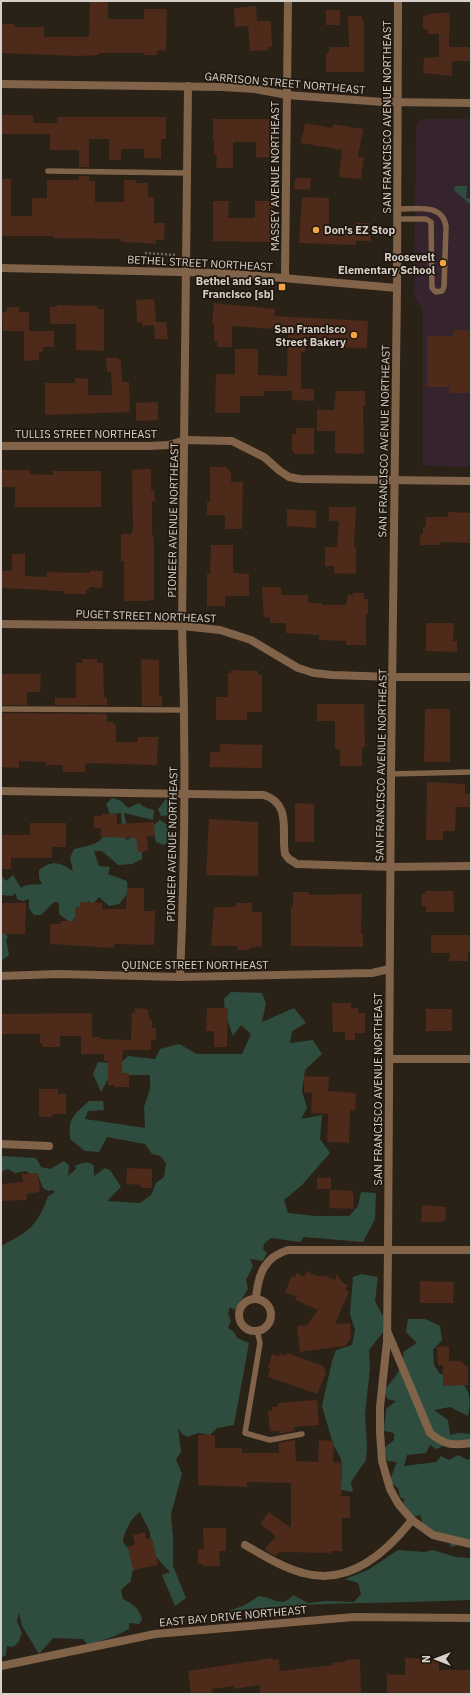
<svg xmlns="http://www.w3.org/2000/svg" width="472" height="1695" font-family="'IBM Plex Sans',sans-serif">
<rect width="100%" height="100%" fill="#2a2117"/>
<polygon fill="#35242e" points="421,119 471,119 471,467 423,466 423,311 414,295 416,126"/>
<g fill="#2f4d3f">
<polygon points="455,186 467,186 466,198 471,198 471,205 454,190"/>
<path d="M112,798l9,3 7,7 11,-5 5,4 10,3 -1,10 -29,-7 3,16 -2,4 1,7 12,-5 4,7v17l-10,5 -14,1 -16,-14h-8l5,15 11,1 -2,7 19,7 1,12 -9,11 -10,2 -10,-9 -7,8 -4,-4 -5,9 -6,-4v9l-6,8 -12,-9v-11l-5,-1 -13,13h-7l-5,-7v-9l-6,2 -6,-2 -1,-6 -4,3 -11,-1v-20l5,6 7,-6 8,13 5,-3 16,-1 -3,-6v-8c14,-10 20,-8 34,1l-3,-13 4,-9c21,-5 25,-4 37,-22l11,-2 -1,-12 -11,1 -4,-10z"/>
<polygon points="166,799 173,805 173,815 161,816 158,809"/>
<polygon points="160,820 166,824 171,840 164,845 156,842 152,826"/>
<polygon points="1,930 4,930 8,938 6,939 9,955 1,961"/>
<path d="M231,992l31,1 4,10 -4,19 32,-14 12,15 -14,8 -2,12 23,-3 9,14 -17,16 -3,21 5,17 -6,11 21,-4 -2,24 10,14 -29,33 -17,14 4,13 28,3h33l9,-10 3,-14 15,1 -1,26 -12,23 -59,-5 -4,5 -29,-4 -7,6 -1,5 4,4 -4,8 -13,-2 3,7 -7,14 2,9 -13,21 -5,-3 -2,6 3,8 -3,7 6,4 3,6 12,5 -15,82 -17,3 -7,7 -12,-2 -10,4 -6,-3 -4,-6 3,24 -5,7 6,15 -11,40 2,22v30l13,32 -11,8 -13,-31 8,-3 -19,-20 -1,-20 -10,-20c-8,4 -17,22 -17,30l8,10 4,17 -3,3 -1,9 -10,9 2,9c10,5 17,10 19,21l-3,4 -10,-1v6l-14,7 -27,9 -5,-6 -30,-1 -14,16 -17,-28 -3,-13 -2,8 5,12 -4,10 -5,4 -6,-1 -1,9 -5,3v-412c27,-14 37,-20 47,-50l6,-3v-3l-6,1 -5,-3 -5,-13 -8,-1 -4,-3 -11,2 -7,-4 -7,3v-16l35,2 5,9 9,2 14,-8 5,4 -1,11 8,-7 -1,-3c7,-3 13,-6 19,0v10l11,-8 5,2 11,17 -14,14 33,2 11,-8 5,-12 8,-6 2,-14 -6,-7 -8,-2 -7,-10 -38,-7 -8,15 -14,-1 -15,-12c-2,-22 4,-24 19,-38h14l1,9 -16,1 -3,8 60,9 -1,-21 6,-18v-14h-26l-4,-4 -11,6 -8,15 -8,-18 5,-12 22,2 8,-8 27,3 5,-10 19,-5 18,10h45l9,-20 -10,-9 -8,11 -8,-23 -1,-14z"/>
<polygon points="362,1274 378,1277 375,1301 383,1316 383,1332 369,1350 370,1368 365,1414 367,1447 366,1460 351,1482 353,1492 336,1489 342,1475 341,1459 333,1444 322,1406 332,1361 336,1350 352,1345 355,1330 350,1314 353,1277"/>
<path d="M408,1319h17l15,7 2,14 -9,10 1,15 6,9 15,1c14,14 17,20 13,41l-18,-9 -16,3 14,10 2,15 9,-2 12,1v15l-14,-9 -21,9 -6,-4 -4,8 -19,2 -3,11 32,-4 5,-6 8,4 9,-5 10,5 3,-3v91l-13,-3 -7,2 -4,-11 -7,5 -17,-17 -3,-9 -7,2 -17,-10 9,-7 -5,-3 -2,-9 -7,-5v-6l6,-15 -10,-1 -3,-13 10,-8v-7l-10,-2c0,-8 2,-14 2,-22l10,-8 -9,-2 -3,-9c9,-10 21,-23 19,-38l14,-9 -11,-11z"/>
<path d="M398,1550l27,2 8,-2 23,7 15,1v42c-82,4 -165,1 -246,12l18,-6 16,-10c13,1 23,13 34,-1l15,8 18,-2 28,1 7,-8 -3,-11 -13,-4 23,-9z"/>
</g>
<g fill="#4d2a1a">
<polygon points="90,1 108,1 108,19 144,19 144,9 167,9 166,50 157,51 157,55 144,55 144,53 99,53 99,55 79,56 1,53 1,24 14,24 14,27 44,27 44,37 89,37"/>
<polygon points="256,6 257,21 271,21 272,47 268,47 268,50 250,51 248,26 235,27 234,8"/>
<rect x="326" y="10" width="14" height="15"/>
<polygon points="435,13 450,13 449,47 471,47 471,61 452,61 452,76 423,73 424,58 439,57 439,34 428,34 428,29 423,29 423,16"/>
<polygon points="348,16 362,16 362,21 364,21 364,72 326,72 326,53 329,53 329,47 349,47"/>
<polygon points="1,115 33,115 33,123 57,123 57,117 166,117 166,139 161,139 161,158 144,158 144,149 121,149 121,160 109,160 109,139 89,139 89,167 79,167 79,150 50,150 50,134 1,134"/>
<polygon points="213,119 273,119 273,158 256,157 256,142 233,142 233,168 216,168 217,155 214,155 214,141 213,140"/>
<polygon points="305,123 332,128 333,124 363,129 358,157 364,157 361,179 339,177 342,150 301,143"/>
<polygon points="79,176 89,176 89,181 95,181 95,202 124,202 124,180 136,180 135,183 148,183 148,197 154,197 154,223 165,223 164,240 156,240 156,244 145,243 121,242 121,239 53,238 53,236 1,236 1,179 11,179 11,216 32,216 32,198 47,198 47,180 79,180"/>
<polygon points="295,178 311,178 310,190 294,189"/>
<polygon points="302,197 329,198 329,226 355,228 356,223 370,223 371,241 356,241 356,245 299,243"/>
<polygon points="213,201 229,201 228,218 255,218 255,201 273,201 272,242 213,241"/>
<polygon points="154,299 156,322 166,322 168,339 155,339 154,325 142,326 142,322 137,323 136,300"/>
<polygon points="214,303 275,309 274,316 368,321 367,348 305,347 305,352 301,352 301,389 314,389 314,401 292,400 292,391 264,391 264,396 240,396 240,413 215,413 216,374 235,374 235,349 258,349 258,375 287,376 288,330 232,326 232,347 217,347 217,341 214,341 214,324 212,324"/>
<polygon points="57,305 97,306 97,309 104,309 104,351 76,350 76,324 50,324 50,307 57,307"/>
<polygon points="7,307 19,307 19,312 29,312 29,331 3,331 2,312 7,312"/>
<polygon points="454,330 471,330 471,393 449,393 449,387 427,387 427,336 453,336"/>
<polygon points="24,331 54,331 54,347 43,347 43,352 39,352 39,360 24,361"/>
<polygon points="106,358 119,358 119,361 121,361 122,382 129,382 130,412 45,415 45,383 75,383 75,378 88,379 88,395 112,395 111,372 107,372"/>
<polygon points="336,391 365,391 365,406 363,406 364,453 361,453 361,454 335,453 335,431 317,431 317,410 334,410"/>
<polygon points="158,402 158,420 136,421 136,403"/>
<polygon points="296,428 314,428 314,454 294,454 294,451 292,451 292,434 296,434"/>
<polygon points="210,467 226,467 231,472 231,482 243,482 242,529 225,529 225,515 207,515 207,502 210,502"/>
<polygon points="151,469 151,490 154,490 155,501 152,501 152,535 153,535 154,542 154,600 150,600 150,601 124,601 124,561 121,561 121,534 131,534 133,529 132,470"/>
<polygon points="1,470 29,470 29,474 53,475 53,471 101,471 101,507 15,507 15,487 1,487"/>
<polygon points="329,507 356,507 354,547 356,547 356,574 334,573 334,566 325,566 325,547 337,547 339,521 329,521"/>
<polygon points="287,509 316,511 316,528 287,526"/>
<polygon points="448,512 471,513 471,543 440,542 440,545 420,545 420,534 423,534 423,527 426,527 426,517 448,517"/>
<polygon points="211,545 233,545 233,573 249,574 249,596 225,596 225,606 207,606 207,574 210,574"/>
<polygon points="12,554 25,554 25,576 47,577 47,572 90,573 90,571 103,571 102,588 89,587 89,590 86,590 86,594 64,594 65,591 49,591 49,590 1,588 1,571 12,571"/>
<polygon points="262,587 281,587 281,595 308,595 308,603 322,603 322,605 346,605 348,595 353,595 353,593 364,593 364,599 368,599 368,614 366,614 366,645 346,645 346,641 319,640 319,635 286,633 286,623 271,623 269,617 264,617"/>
<polygon points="426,623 454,623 453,641 457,641 457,652 426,651"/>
<polygon points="82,659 97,659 97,663 103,663 104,698 107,698 107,705 55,705 55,698 76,698 76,663 82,663"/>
<polygon points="141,659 159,660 159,696 162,696 162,706 142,706"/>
<polygon points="231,670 258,671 258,675 262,675 262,712 247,712 247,720 216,720 216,697 228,697 228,673 231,673"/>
<polygon points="1,674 41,674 40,692 27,692 27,705 1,705"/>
<polygon points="317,704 364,704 365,747 362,747 362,766 340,766 340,749 335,749 335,721 317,721"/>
<polygon points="425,709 450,709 450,762 424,762"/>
<polygon points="1,713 107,714 107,722 113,722 113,724 116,724 116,742 138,742 138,737 158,737 157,765 90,763 85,764 85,772 63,772 62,765 46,765 46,762 19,761 19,768 1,767"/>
<polygon points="220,744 262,745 262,768 210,767 210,752 220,752"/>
<polygon points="427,782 465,784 465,794 471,794 471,807 456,807 455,831 443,831 443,840 426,840"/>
<polygon points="295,803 314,804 314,842 295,842"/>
<polygon points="102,814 117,814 117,824 154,822 155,836 147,836 148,851 138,852 136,838 100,837 101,828 94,828 94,816 102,816"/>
<polygon points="209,819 258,822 258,876 206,875"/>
<polygon points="30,823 66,823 66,847 52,847 52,858 11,858 11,869 1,869 1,835 30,835"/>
<polygon points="127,888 144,888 144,911 155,911 154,945 114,944 114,948 50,944 50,924 61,924 61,921 75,921 75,908 80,908 80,902 103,903 102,909 126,909"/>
<polygon points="425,891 453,891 454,912 426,912 426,906 422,906 421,894 425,894"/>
<polygon points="293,892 309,892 309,895 362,894 361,934 363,934 363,947 291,946 291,907 293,907"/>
<polygon points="1,903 26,903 25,934 1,934"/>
<polygon points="236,903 252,903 252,912 262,912 262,946 249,948 249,950 237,950 237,946 211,946 214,907 236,907"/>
<polygon points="431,935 471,935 471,953 468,953 468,961 449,961 450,953 431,953"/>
<polygon points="332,1003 351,1003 351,1008 358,1008 358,1013 365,1013 365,1033 355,1033 355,1040 345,1040 345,1032 333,1032"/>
<polygon points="135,1008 147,1009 150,1020 152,1020 152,1028 156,1028 156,1040 151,1040 151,1050 123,1050 122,1073 129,1073 129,1087 114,1087 114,1085 108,1085 108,1061 104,1061 104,1054 81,1054 81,1036 60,1036 60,1047 42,1047 42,1043 40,1043 40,1034 1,1034 1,1014 92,1013 92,1037 100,1037 100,1039 131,1040 132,1013 135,1013"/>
<polygon points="207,1008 228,1008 227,1047 214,1047 214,1031 206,1031"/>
<rect x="426" y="1009" width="26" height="22"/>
<polygon points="304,1076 329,1077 328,1091 356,1093 355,1110 351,1110 350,1115 349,1143 327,1142 328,1114 311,1113 312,1093 304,1092"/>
<polygon points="39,1089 58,1089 58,1094 66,1094 66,1114 52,1114 52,1117 39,1117"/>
<polygon points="127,1168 152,1169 152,1188 141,1188 141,1185 126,1184"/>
<polygon points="38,1173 40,1192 26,1194 27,1200 1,1201 1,1184 23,1182 22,1174"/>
<rect x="317" y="1178" width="14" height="11"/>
<polygon points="330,1190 353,1191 354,1209 329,1208"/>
<polygon points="422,1205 446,1207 445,1221 442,1220 442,1222 421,1222"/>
<polygon points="307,1271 312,1274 323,1277 324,1275 335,1280 337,1274 343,1283 348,1285 345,1290 349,1292 335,1324 350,1323 351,1338 345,1346 300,1352 297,1326 307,1325 318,1310 295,1300 297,1297 285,1292 292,1276 295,1277 297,1273 304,1277"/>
<polygon points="420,1281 454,1282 453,1303 420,1303"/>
<polygon points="449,1346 449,1361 460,1361 468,1367 468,1385 443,1386 443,1365 438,1365 437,1347"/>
<polygon points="280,1353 286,1356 287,1353 323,1366 326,1373 317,1394 268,1377 270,1368 268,1368 272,1354 279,1357"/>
<polygon points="317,1400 319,1425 294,1427 294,1431 279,1434 279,1431 270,1431 268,1411 272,1411 272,1407 278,1407 278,1403"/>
<polygon points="198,1435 215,1435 215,1448 242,1448 242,1453 279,1453 279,1443 295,1440 296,1461 318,1462 319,1440 334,1441 333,1462 342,1463 341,1496 350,1496 350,1518 342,1518 342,1551 331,1551 331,1553 279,1552 276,1556 268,1552 265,1549 276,1536 260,1524 269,1512 291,1528 291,1483 247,1482 247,1487 198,1485"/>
<polygon points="203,1528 226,1528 226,1551 219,1551 220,1566 203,1566 203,1564 198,1564 198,1549 204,1549"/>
<polygon points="145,1532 146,1539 152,1538 158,1565 133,1570 128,1547 135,1545 133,1535"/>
<polygon points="272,1658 273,1660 279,1659 280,1671 333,1665 333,1663 345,1662 345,1660 360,1659 361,1693 260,1694 259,1685 234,1689 233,1686 212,1689 213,1694 191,1694 188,1671"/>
<polygon points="405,1658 439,1659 439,1670 471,1670 471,1693 387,1693 387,1674 405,1675"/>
</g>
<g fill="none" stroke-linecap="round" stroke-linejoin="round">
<polyline stroke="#6f675e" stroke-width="2.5" stroke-dasharray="2 2" stroke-linecap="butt" points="145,253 176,255"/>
<g stroke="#806349" stroke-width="5.5">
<polyline points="48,171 187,173"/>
<path d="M398,209c18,0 45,-6 48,18l-2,60 -2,4 -6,1 -4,-4 -1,-66 -5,-3h-28"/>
<polyline points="1,709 185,710"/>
<polyline points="391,774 471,772"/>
<polyline points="257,1330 260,1343 245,1433 270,1440 302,1434"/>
</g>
<g stroke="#806349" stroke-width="8">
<polyline points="1,84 222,87 255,89 287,95 383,102 471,103"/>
<polyline points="285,278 288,1"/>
<polyline points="397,288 398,1"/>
<polyline points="1,446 149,446 168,445 186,440 232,441 264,457 280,471 289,477 300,479 471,481"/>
<polyline points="1,624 182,626 220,630 251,640 298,668 314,673 332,675 393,677"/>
<path d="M1,791l263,4c28,9 17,37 21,59l4,5 8,5 94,3 80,-1"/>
<polyline points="1,976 58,974 180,977 372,973 389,969"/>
<path d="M180,977c5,-117 6,-234 2,-351l6,-540"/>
<polyline points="391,1059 471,1059"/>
<polyline points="1,1144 49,1146"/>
<path d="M256,1298c2,-23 8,-41 32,-48h183"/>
<circle cx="255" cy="1315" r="16"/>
<path d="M388,1333l42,100c15,12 22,13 41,10"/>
<path d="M245,1545c18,10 38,23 58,28 45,13 83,-20 109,-53"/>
</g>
<g stroke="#806349" stroke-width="8">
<polyline points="1,268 225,273 397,288 391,774 388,1251 387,1341 380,1407 380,1432 382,1461 390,1489 399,1505 412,1520 433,1535 471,1544"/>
<polyline points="393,677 471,677"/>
<polyline points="1,1666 155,1634 354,1617 471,1618"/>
</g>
</g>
<g fill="#f2a541" stroke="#20170e" stroke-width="1.5">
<circle cx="316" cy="230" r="4"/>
<circle cx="443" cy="263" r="4"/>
<rect x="278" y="283" width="8" height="8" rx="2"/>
<circle cx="354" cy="335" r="4"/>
</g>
<g text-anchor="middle" stroke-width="3.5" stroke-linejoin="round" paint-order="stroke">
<g font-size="11" fill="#d7d0ca" stroke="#20170e">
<text transform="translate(285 83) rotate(5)" y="4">GARRISON STREET NORTHEAST</text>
<text transform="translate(387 117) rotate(-90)" y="4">SAN FRANCISCO AVENUE NORTHEAST</text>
<text transform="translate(275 176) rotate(-90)" y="4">MASSEY AVENUE NORTHEAST</text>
<text transform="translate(200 263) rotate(3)" y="4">BETHEL STREET NORTHEAST</text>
<text x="86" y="438">TULLIS STREET NORTHEAST</text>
<text transform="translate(384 441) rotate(-89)" y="4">SAN FRANCISCO AVENUE NORTHEAST</text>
<text transform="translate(173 520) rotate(-89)" y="4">PIONEER AVENUE NORTHEAST</text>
<text transform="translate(146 616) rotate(2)" y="4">PUGET STREET NORTHEAST</text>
<text transform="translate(381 765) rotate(-89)" y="4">SAN FRANCISCO AVENUE NORTHEAST</text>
<text transform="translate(172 844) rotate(-89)" y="4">PIONEER AVENUE NORTHEAST</text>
<text x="195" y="969">QUINCE STREET NORTHEAST</text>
<text transform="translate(378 1089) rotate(-90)" y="4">SAN FRANCISCO AVENUE NORTHEAST</text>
<text transform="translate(233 1616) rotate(-5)" y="4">EAST BAY DRIVE NORTHEAST</text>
</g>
<g font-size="11" font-weight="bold" fill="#d7d0ca" stroke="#20170e" text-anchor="end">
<text x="324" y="234" text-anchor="start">Don's EZ Stop</text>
<text x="435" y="261">Roosevelt<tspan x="435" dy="13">Elementary School</tspan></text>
<text x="274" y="285">Bethel and San<tspan x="274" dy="13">Francisco [sb]</tspan></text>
<text x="346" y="333">San Francisco<tspan x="346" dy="13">Street Bakery</tspan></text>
</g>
</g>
<rect width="472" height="1695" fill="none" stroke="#d7d0ca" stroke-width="4"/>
<g transform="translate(436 1659) rotate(270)" stroke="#20170e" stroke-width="3" paint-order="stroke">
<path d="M0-3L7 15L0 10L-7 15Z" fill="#d7d0ca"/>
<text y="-6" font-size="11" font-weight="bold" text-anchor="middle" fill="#d7d0ca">N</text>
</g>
</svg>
